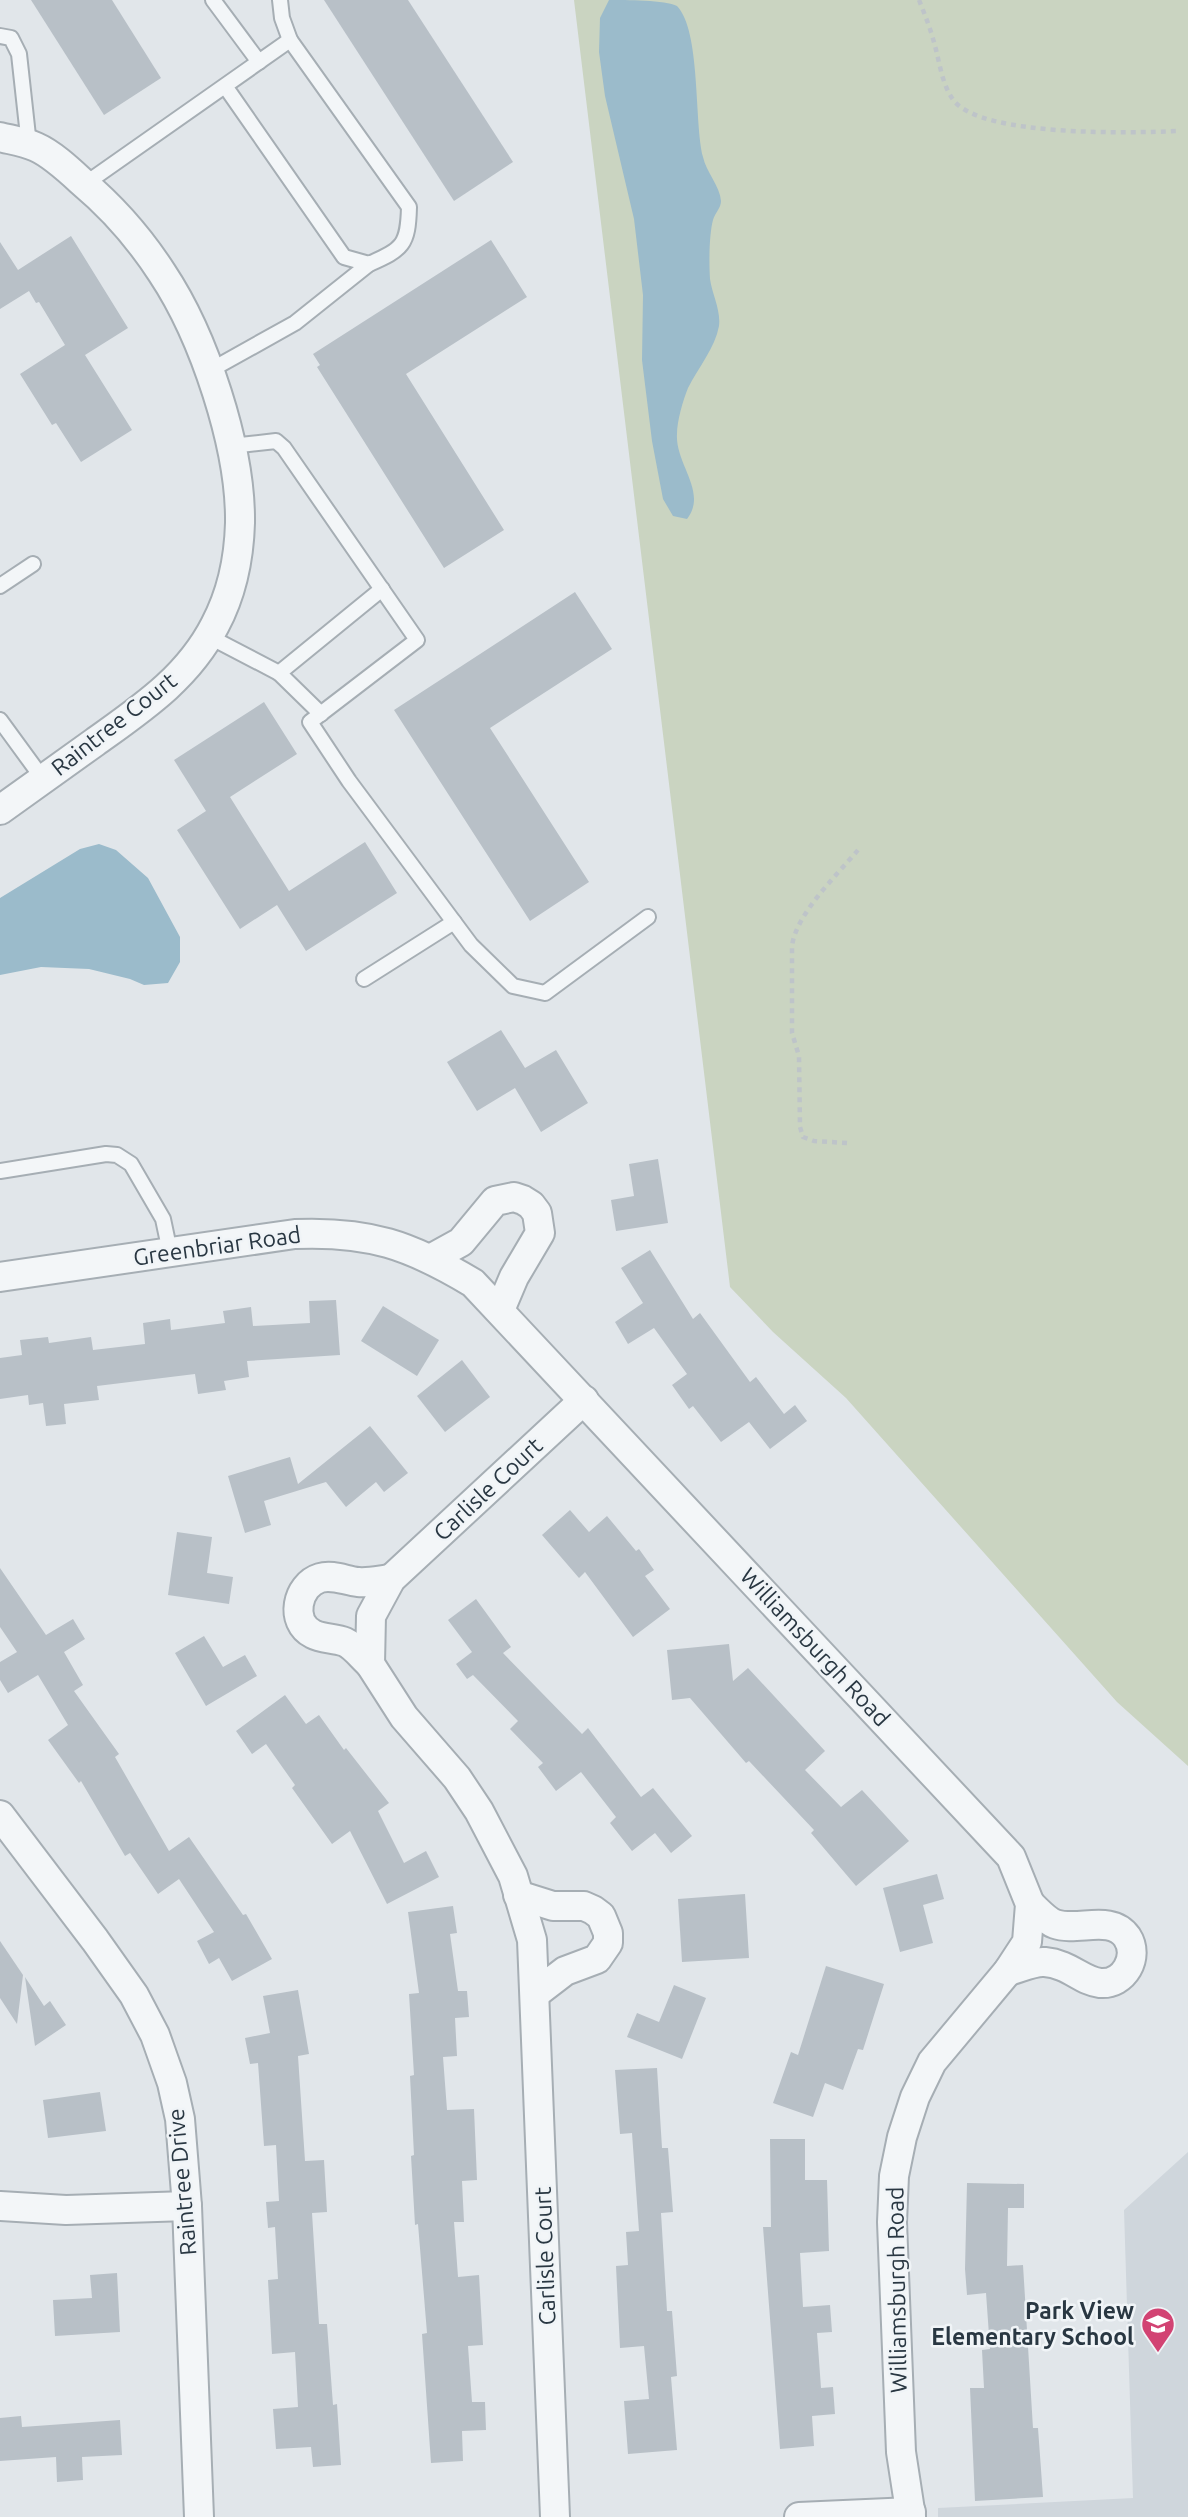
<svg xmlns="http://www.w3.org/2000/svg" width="1188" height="2517" font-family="Ubuntu,sans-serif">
<rect width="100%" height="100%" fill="#e1e6ea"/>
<polygon fill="#cfd6dc" points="1188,2152 1188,2517 938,2517 938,2508 1133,2498 1124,2210"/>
<polygon fill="#cad4c1" points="574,0 1188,0 1188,1766 1117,1702 846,1398 773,1332 730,1287"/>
<g fill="#9bbbcb">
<path d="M609,0c16,0 57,0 68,6 24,25 17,116 26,151 3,15 17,29 18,44 0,7 -6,12 -8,19 -4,15 -4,43 -3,59 2,15 11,31 9,47 -4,22 -21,42 -31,62 -5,12 -11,33 -11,46 -2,30 31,58 10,85l-14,-3 -10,-17 -11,-58 -10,-81 1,-65 -9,-76 -29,-123 -6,-44 1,-34z"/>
<polygon points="99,844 116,850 148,878 180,937 180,962 168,983 144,985 130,979 89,969 41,967 0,975 0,898 80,849"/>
</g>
<g fill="#b8c0c7">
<polygon points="31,0 112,0 161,78 104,115"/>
<polygon points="324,0 408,0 513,162 454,201"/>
<polygon points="71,236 128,328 85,355 132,430 81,462 56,423 52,425 20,374 65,345 39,302 36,303 29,291 0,309 0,242 18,270"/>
<polygon points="491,240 527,297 406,374 504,530 444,568 317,367 320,365 313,354"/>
<polygon points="575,592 612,649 490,728 589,882 530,921 394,710"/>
<polygon points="264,702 297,754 230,797 289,891 365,842 397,893 306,951 277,905 240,929 177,830 206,811 174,760"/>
<polygon points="501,1030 525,1068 556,1050 588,1103 541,1132 515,1088 477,1111 447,1062"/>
<polygon points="658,1159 668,1223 616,1231 611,1200 634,1196 629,1164"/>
<polygon points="650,1250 693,1319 700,1313 750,1382 756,1377 784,1414 795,1405 807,1421 770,1449 749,1422 721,1442 693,1406 689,1409 672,1385 687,1374 654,1328 628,1344 615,1322 643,1303 621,1268"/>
<polygon points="336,1300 340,1355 247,1361 249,1377 224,1381 226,1390 198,1394 195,1374 97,1386 99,1400 64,1404 66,1424 46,1426 43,1403 29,1405 28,1395 0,1399 0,1358 22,1355 20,1340 48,1337 49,1343 91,1337 93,1350 145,1344 143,1323 170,1319 171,1330 225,1323 223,1311 251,1307 253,1326 310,1323 309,1301"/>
<polygon points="383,1306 439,1340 417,1376 361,1341"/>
<polygon points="462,1360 490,1397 445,1432 417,1396"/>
<polygon points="370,1426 408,1473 384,1492 376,1482 346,1507 326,1482 264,1501 271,1525 245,1533 228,1476 290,1457 298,1484"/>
<polygon points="570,1510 589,1532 607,1516 636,1551 639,1549 654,1570 645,1576 670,1609 633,1637 585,1572 579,1578 542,1535"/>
<polygon points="177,1532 212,1537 207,1573 233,1577 229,1604 168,1595"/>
<polygon points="0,1568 46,1635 73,1619 85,1639 64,1652 83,1685 74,1691 119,1754 115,1757 169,1851 189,1837 243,1915 246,1914 272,1959 232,1981 219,1958 209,1964 197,1941 214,1932 179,1879 158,1894 130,1853 125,1856 81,1781 79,1783 48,1740 68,1725 38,1675 8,1693 0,1680 0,1662 17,1652 0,1627"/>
<polygon points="476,1599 511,1647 503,1653 582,1734 588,1728 641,1797 653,1788 692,1836 671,1853 655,1833 632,1851 610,1823 616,1817 581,1772 556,1791 538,1767 543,1763 510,1729 518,1721 473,1675 467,1679 456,1664 472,1652 448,1620"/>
<polygon points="204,1636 223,1667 245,1655 257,1676 206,1706 175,1653"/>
<polygon points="729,1644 733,1681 748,1668 825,1751 805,1770 841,1807 862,1790 909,1841 856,1886 811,1833 814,1830 749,1761 746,1763 690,1698 672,1700 667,1650"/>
<polygon points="285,1695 306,1724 319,1715 344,1750 346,1748 389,1803 378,1811 404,1863 426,1851 439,1877 387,1904 350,1831 332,1844 292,1788 295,1785 266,1744 252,1754 236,1731"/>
<polygon points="937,1874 944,1899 923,1905 933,1943 900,1952 883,1888"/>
<polygon points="745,1894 749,1958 682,1962 678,1899"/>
<polygon points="453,1906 457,1933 450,1934 458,1991 467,1991 469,2017 455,2018 457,2056 443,2057 447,2110 474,2109 477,2180 462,2181 464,2222 454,2222 458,2277 479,2275 483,2345 468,2346 472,2402 485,2402 486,2430 462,2431 463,2461 431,2463 422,2334 427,2333 418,2224 415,2225 411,2156 414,2155 410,2076 414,2075 409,1994 419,1993 408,1912"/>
<polygon points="0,1941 23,1975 17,2024 0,1998"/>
<polygon points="826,1966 884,1984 863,2050 858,2049 843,2090 825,2083 813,2117 773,2103 791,2052 798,2055"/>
<polygon points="25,1977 44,2006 50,2001 66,2025 35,2046"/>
<polygon points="674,1985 706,1998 682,2059 627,2037 637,2013 659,2022"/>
<polygon points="298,1990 309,2054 298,2056 305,2161 324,2160 327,2212 312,2213 319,2324 327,2324 333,2405 337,2404 341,2465 313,2467 311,2447 276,2449 273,2409 298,2407 295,2352 272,2354 268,2280 278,2279 275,2227 268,2228 266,2202 279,2201 276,2145 264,2146 258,2063 250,2064 245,2038 270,2033 263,1996"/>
<polygon points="657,2068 662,2148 668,2148 673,2212 661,2213 667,2311 672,2311 677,2376 671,2377 677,2450 628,2454 624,2401 649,2399 644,2346 620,2348 616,2266 628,2265 626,2232 639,2231 632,2133 620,2134 615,2070"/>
<polygon points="100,2092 106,2131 48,2138 43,2100"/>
<polygon points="770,2139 805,2139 805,2180 827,2180 829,2251 800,2253 803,2307 830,2305 832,2332 817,2333 821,2388 833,2387 835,2414 812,2416 814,2446 780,2449 763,2227 771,2227"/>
<polygon points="967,2183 1024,2184 1024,2208 1008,2208 1007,2266 1023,2265 1033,2428 1038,2428 1043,2497 975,2501 970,2388 984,2388 982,2350 990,2349 986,2293 967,2295 965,2269"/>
<polygon points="117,2273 120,2332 55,2336 53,2300 92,2298 90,2275"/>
<polygon points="21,2416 22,2427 120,2420 122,2455 82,2457 83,2480 57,2482 56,2457 0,2461 0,2418"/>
</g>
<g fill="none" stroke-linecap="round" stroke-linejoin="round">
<g stroke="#a6aeb4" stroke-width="18">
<g id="service">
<polyline points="213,0 259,62"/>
<polyline points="280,0 282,18 290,40"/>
<polyline points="0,36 11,38 19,54 29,145"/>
<path d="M85,184l205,-144 119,167c-1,38 -6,42 -40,57l-25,-7 -119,-171"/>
<polyline points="209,371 295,323 369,264"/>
<polyline points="231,446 276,441 284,448 417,640 310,722 349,781 471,945 513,986 545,993 648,917"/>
<polyline points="0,586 33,564"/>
<polyline points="208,636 279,673"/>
<polyline points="321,714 279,673 382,589"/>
<polyline points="0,720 43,779"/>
<polyline points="364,979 454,922"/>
<polyline points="0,1171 106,1154 117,1155 131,1164 163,1219 170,1252"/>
</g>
</g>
<g stroke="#a6aeb4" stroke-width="32">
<g id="minor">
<path d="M0,137c12,3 25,5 36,10 16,7 33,23 46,35 31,26 58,57 80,91 42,63 79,174 78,250 -1,35 -9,72 -25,102 -27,53 -74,84 -120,117 -32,23 -64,46 -95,68"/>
<polyline points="432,1258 461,1242 495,1201 514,1197 523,1200 531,1205 537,1213 540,1233 514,1277 500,1310"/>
<path d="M0,1277l295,-43c74,-3 115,11 178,49l538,574 19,47 -3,38 -19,29 -76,91 -17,35 -13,40 -8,39 -2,46 9,230 10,65"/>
<path d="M370,1664c-8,-7 -16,-18 -25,-22 -10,-4 -23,-3 -32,-8 -24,-12 -16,-49 7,-56 13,-4 26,3 38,4 11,1 23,-2 33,-3"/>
<polyline points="0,1815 95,1940 134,1995 155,2035 172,2083 180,2119 187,2206 199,2517"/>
<polyline points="518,1895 553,1906 584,1906 593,1910 601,1916 608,1933 608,1943 597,1959 565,1971 535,1994"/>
<path d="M1008,1971c12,-3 26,-10 37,-9 24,2 37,19 55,21 24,2 40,-26 27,-46 -16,-23 -49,-5 -72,-13 -9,-3 -18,-14 -25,-20"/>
<polyline points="0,2206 66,2210 187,2206"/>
<polyline points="555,2517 532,1940 513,1876 479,1811 457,1778 404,1717 370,1664 371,1616 391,1579 584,1400"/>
<polyline points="799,2517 911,2512"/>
</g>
</g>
<g stroke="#bec4c9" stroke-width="4.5" stroke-dasharray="5 5" stroke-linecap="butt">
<path d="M919,0c6,15 12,30 16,46 5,18 7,39 19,55 30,36 178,32 224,30"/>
<path d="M847,1143l-33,-2 -11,-4 -3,-10 -1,-71 -7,-23v-87c4,-32 45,-71 66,-96"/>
</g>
<use href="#service" stroke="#f3f6f8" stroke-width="14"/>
<use href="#minor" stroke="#f3f6f8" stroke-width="28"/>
</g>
<defs>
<g id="school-pin" transform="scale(1.75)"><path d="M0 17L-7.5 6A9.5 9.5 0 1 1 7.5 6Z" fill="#d24373" stroke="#f0f4f7"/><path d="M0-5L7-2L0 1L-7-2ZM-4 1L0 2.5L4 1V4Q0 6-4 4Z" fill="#fff"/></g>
</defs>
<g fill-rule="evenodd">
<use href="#school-pin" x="1158" y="2324"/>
</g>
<g text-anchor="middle" stroke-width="5" stroke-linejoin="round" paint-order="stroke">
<g font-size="23" fill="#293742" stroke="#f0f4f7">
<text transform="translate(114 724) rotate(-38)" y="8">Raintree Court</text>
<text transform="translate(217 1246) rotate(-8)" y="8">Greenbriar Road</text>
<text transform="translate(488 1489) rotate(-43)" y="8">Carlisle Court</text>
<text transform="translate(815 1647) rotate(47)" y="8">Williamsburgh Road</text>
<text transform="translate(182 2182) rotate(-95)" y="8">Raintree Drive</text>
<text transform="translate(545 2256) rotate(-92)" y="8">Carlisle Court</text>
<text transform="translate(897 2290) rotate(-91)" y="8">Williamsburgh Road</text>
</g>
<g font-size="23" font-weight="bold" fill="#293742" stroke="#f0f4f7" text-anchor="end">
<text x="1134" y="2319">Park View<tspan x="1134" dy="26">Elementary School</tspan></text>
</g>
</g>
</svg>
